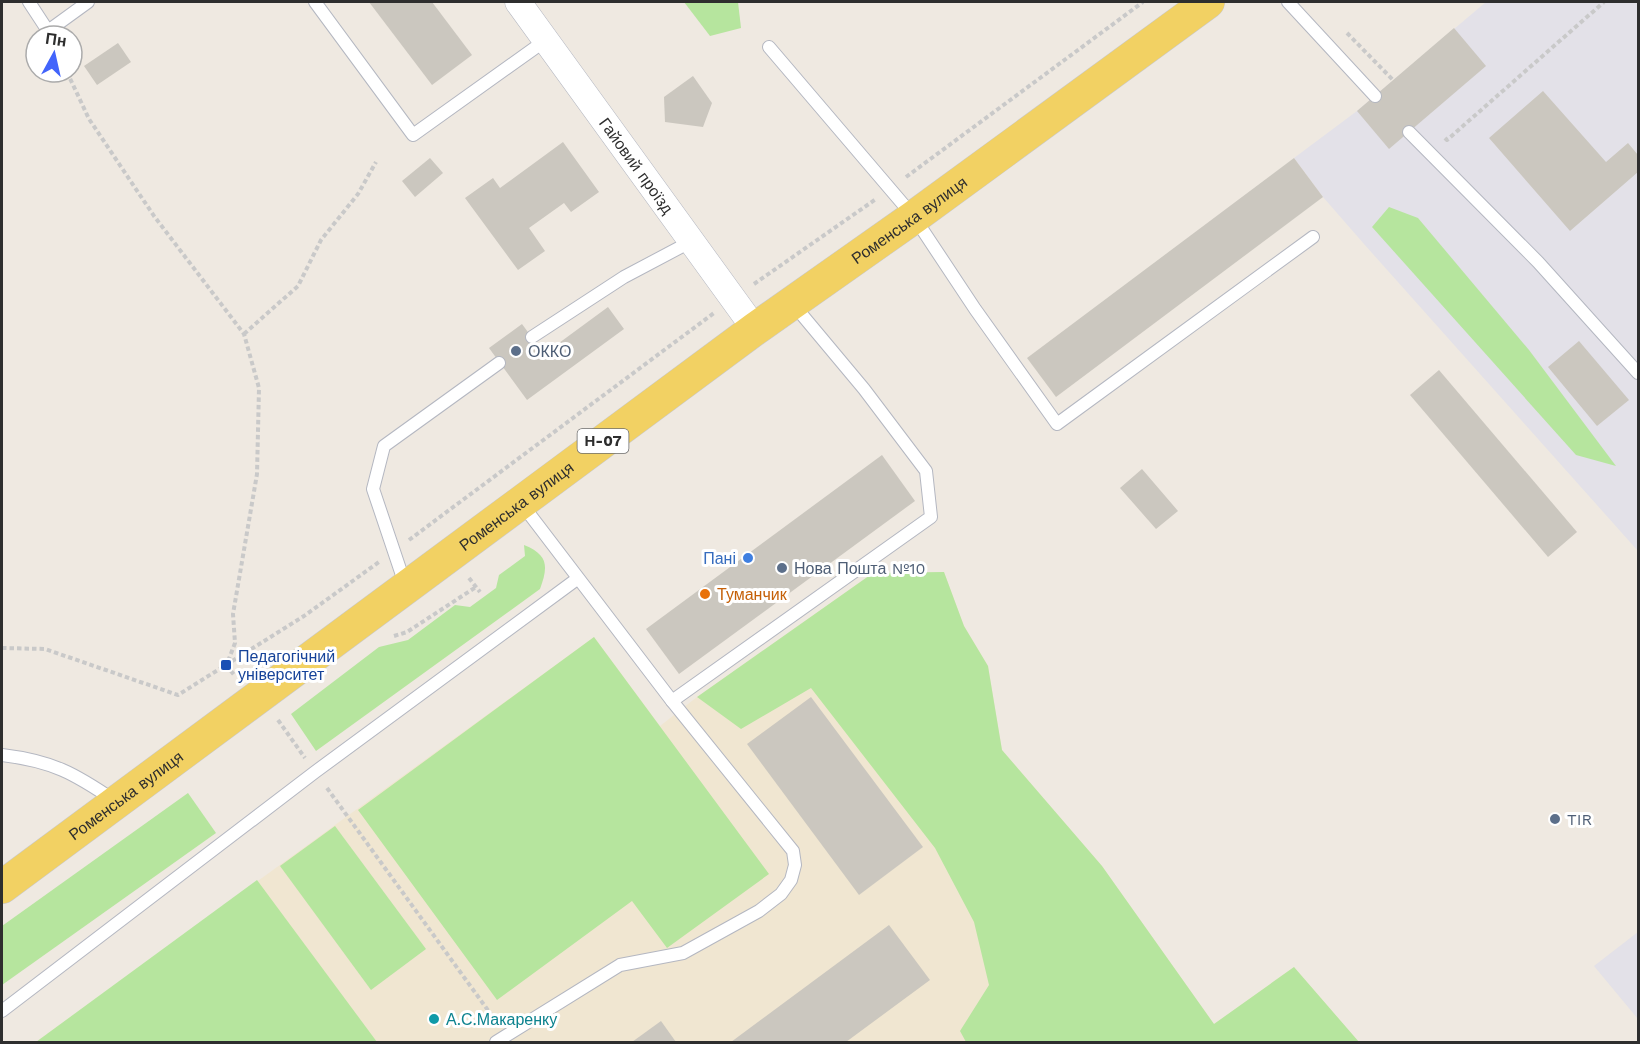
<svg xmlns="http://www.w3.org/2000/svg" width="1640" height="1044" font-family="'Work Sans',sans-serif">
<rect width="100%" height="100%" fill="#efe9e1"/>
<g fill="#e3e1e8">
<polygon points="1486,2 1638,2 1638,551 1364,244 1323,197 1294,158 1357,111"/>
<polygon points="1638,932 1638,1019 1594,966"/>
</g>
<polygon fill="#f0e6d1" points="944,572 964,626 988,666 1002,750 1102,866 1214,1024 1294,967 1359,1042 36,1042 594,637 660,726 697,697 873,573"/>
<g fill="#b6e59e">
<polygon points="684,2 738,2 741,28 710,36"/>
<polygon points="1389,207 1418,218 1529,350 1616,466 1576,455 1372,227"/>
<path d="M524,545c25,10 24,22 16,44l-224,162 -25,-37 88,-67 29,-7 47,-35 15,2 26,-19 3,-13 26,-19z"/>
<polygon points="944,572 964,626 988,666 1002,750 1102,866 1214,1024 1294,967 1359,1042 966,1042 960,1031 989,985 974,922 935,848 811,688 741,729 697,697 873,573"/>
<polygon points="594,637 769,874 667,948 632,901 497,1000 358,810"/>
<polygon points="188,793 216,833 2,985 2,926"/>
<polygon points="335,826 426,949 371,990 280,866"/>
<polygon points="257,880 377,1042 36,1042"/>
</g>
<g fill="#cbc7bf">
<polygon points="369,2 432,2 472,55 432,85"/>
<polygon points="1454,28 1486,66 1389,149 1357,111"/>
<polygon points="118,43 131,62 97,85 84,66"/>
<polygon points="693,76 712,103 703,127 665,122 664,97"/>
<polygon points="1543,91 1606,162 1628,143 1638,155 1638,172 1570,231 1489,138"/>
<polygon points="563,142 599,192 571,212 564,203 529,228 545,251 518,270 465,198 493,178 500,188"/>
<polygon points="430,158 443,173 415,197 402,181"/>
<polygon points="1294,158 1323,197 1056,397 1027,358"/>
<polygon points="608,307 624,329 527,400 489,348 522,324 544,354"/>
<polygon points="1579,341 1629,400 1597,426 1548,367"/>
<polygon points="1439,370 1577,532 1548,557 1410,395"/>
<polygon points="882,455 915,501 679,674 646,629"/>
<polygon points="1142,469 1178,511 1156,529 1120,488"/>
<polygon points="811,697 923,847 859,895 747,744"/>
<polygon points="889,925 930,980 846,1042 731,1042"/>
<polygon points="661,1021 676,1042 632,1042"/>
</g>
<g fill="none" stroke-linecap="round" stroke-linejoin="round">
<g stroke="#b4b7c1" stroke-width="14">
<g id="lane">
<polyline points="29,2 48,31 88,2"/>
<polyline points="315,2 413,135 546,40"/>
<polyline points="1288,2 1375,96"/>
<polyline points="769,47 914,217 975,309 1057,424 1313,237"/>
<polyline points="1409,132 1538,262 1638,373"/>
<polyline points="532,337 624,277 692,241"/>
<polyline points="521,503 672,701 931,517 926,471 864,389 793,304"/>
<polyline points="406,587 373,489 384,446 499,363"/>
<path d="M2,755c50,6 72,18 113,46"/>
<polyline points="2,1011 315,772 577,579"/>
<polyline points="496,1042 620,965 683,953 759,911 781,894 791,880 795,865 793,851 672,701"/>
</g>
</g>
<g stroke="#b4b7c1" stroke-width="27">
<g id="street">
<path id="s1" d="M518,2l237,327"/>
</g>
</g>
<g stroke="#c9c9c9" stroke-width="34">
<g id="primary">
<path id="s2" d="M2,887l753,-558 159,-112 294,-215"/>
</g>
</g>
<g stroke="#c9c9c9" stroke-width="4" stroke-dasharray="4.5 3" stroke-linecap="butt">
<polyline points="1347,33 1393,80"/>
<polyline points="67,72 89,119 154,216 244,334 259,388 257,474 233,614 235,643 227,664"/>
<polyline points="1445,138 1447,140 1604,2"/>
<polyline points="906,177 1143,2"/>
<polyline points="754,284 876,199"/>
<polyline points="244,334 298,286 321,240 358,194 376,162"/>
<polyline points="409,540 714,313"/>
<polyline points="469,578 480,592"/>
<polyline points="394,636 407,632 476,587"/>
<polyline points="2,648 45,649 178,695 304,616 379,562"/>
<polyline points="226,665 235,676"/>
<polyline points="278,720 305,758"/>
<polyline points="327,788 495,1020"/>
</g>
<use href="#lane" stroke="#fff" stroke-width="12"/>
<use href="#street" stroke="#fff" stroke-width="26"/>
<use href="#primary" stroke="#f2d163" stroke-width="33"/>
</g>
<g fill="#5c6f8a" stroke="#fff" stroke-width="2">
<circle cx="516" cy="351" r="6"/>
<circle cx="782" cy="568" r="6"/>
<circle cx="1555" cy="819" r="6"/>
</g>
<circle fill="#3f7fe0" stroke="#fff" stroke-width="2" cx="748" cy="558" r="6"/>
<circle fill="#e8710a" stroke="#fff" stroke-width="2" cx="705" cy="594" r="6"/>
<rect fill="#1a4fb4" stroke="#fff" stroke-width="2" x="220" y="659" width="12" height="12" rx="3"/>
<circle fill="#0f9aa8" stroke="#fff" stroke-width="2" cx="434" cy="1019" r="6"/>
<g text-anchor="middle" stroke-width="6" stroke-linejoin="round" paint-order="stroke">
<rect fill="#fff" stroke="#6d6d6d" stroke-width="1.5" x="577.5" y="429" width="51" height="24" rx="4.5"/>
<g font-size="15" font-weight="bold" fill="#2e2e2e">
<text x="603" y="446">Н-07</text>
</g>
<g font-size="16" fill="#2e2e2e" stroke="#fff">
<text dy="6" stroke="none"><textPath href="#s1" startOffset="202">Гайовий проїзд</textPath></text>
<text dy="6" stroke="none"><textPath href="#s2" startOffset="1126">Роменська вулиця</textPath></text>
<text dy="6" stroke="none"><textPath href="#s2" startOffset="640">Роменська вулиця</textPath></text>
<text dy="6" stroke="none"><textPath href="#s2" startOffset="154">Роменська вулиця</textPath></text>
</g>
<g font-size="16" fill="#4e5e75" stroke="#fff" text-anchor="start">
<text x="528" y="357">ОККО</text>
<text x="794" y="574">Нова Пошта №10</text>
<text x="1567" y="825">TIR</text>
</g>
<g font-size="16" fill="#366cbe" stroke="#fff" text-anchor="end">
<text x="736" y="564">Пані</text>
</g>
<g font-size="16" fill="#c56008" stroke="#fff" text-anchor="start">
<text x="717" y="600">Туманчик</text>
</g>
<g font-size="16" fill="#164399" stroke="#fff" text-anchor="start">
<text x="238" y="662">Педагогічний<tspan x="238" dy="18">університет</tspan></text>
</g>
<g font-size="16" fill="#0d838f" stroke="#fff" text-anchor="start">
<text x="446" y="1025">А.С.Макаренку</text>
</g>
</g>
<rect width="1640" height="1044" fill="none" stroke="#2e2e2e" stroke-width="6"/>
<g transform="translate(54 54) rotate(8)"><circle r="28" fill="#ffffff" stroke="#ababab" stroke-width="1.5"/>
<path d="M0-4.5L10 22L0 15L-10 22Z" fill="#4264fb"/>
<text y="-9" font-size="16" font-weight="bold" text-anchor="middle" fill="#2e2e2e">Пн</text>
</g>
</svg>
